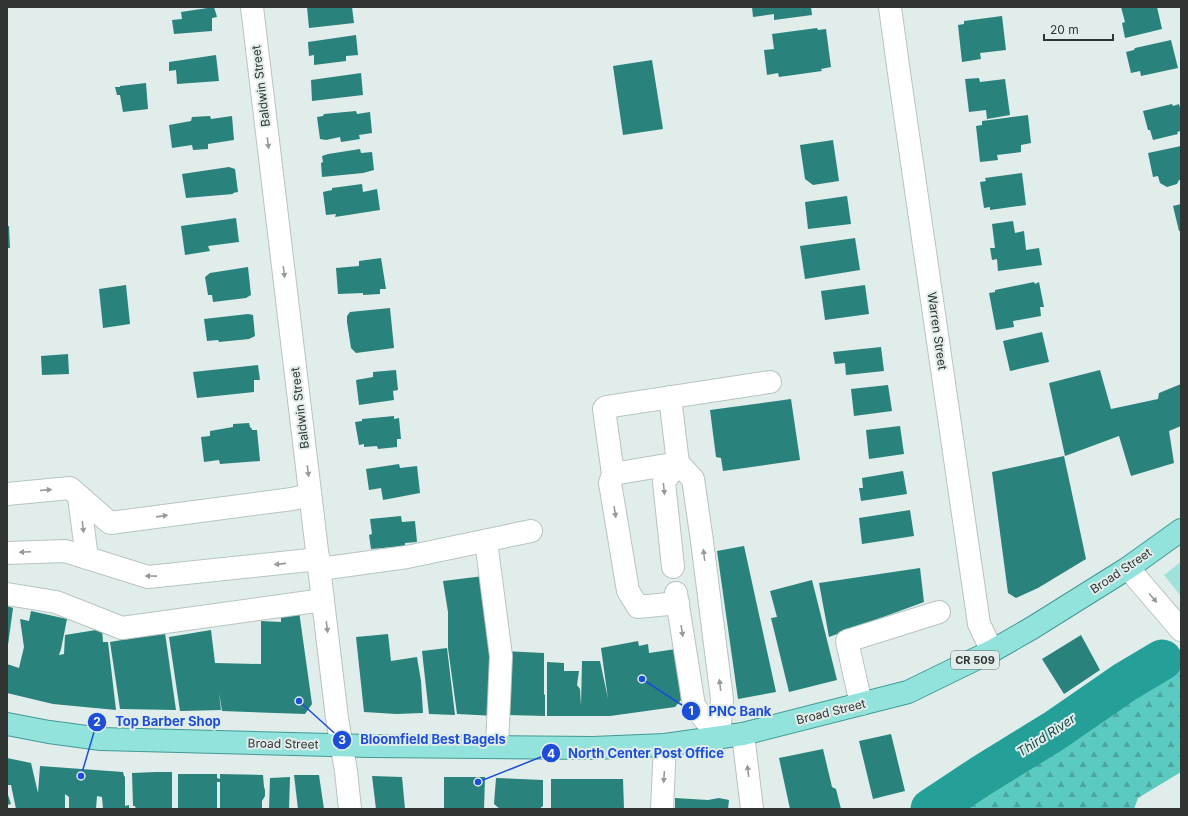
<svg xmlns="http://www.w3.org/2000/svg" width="1188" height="816" font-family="Inter,sans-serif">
<defs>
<pattern id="forest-firs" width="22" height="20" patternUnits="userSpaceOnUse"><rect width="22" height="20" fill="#5bcbc2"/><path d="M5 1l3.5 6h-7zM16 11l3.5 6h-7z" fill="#4ca69e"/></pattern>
</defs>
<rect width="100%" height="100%" fill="#e1edeb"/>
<polygon fill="url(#forest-firs)" points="1181,656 1181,772 1138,798 1134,809 920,809 1140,660"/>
<polygon fill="#9de3dc" points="1181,562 1181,596 1164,575"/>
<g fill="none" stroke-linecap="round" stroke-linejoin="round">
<polyline stroke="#25a098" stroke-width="41" points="931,809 981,776 1054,731 1125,682 1162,660"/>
</g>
<g fill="#29827b">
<polygon points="214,7 217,17 212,18 212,31 174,34 172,20 182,19 181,12"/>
<polygon points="307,7 352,7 354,23 309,28"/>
<polygon points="752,7 811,7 812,15 774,20 774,14 753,17"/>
<polygon points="1121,7 1157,7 1162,29 1125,38 1122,23 1125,22"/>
<polygon points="1002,16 1006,50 980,53 981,59 962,62 958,25 964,24 964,21"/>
<polygon points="817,28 818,30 826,29 831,67 821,69 822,71 779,77 778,73 767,75 764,50 774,49 772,34"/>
<polygon points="356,35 358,55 346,56 346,61 314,65 314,55 309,56 308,42"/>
<polygon points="1171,40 1178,68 1141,76 1140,71 1131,73 1126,52 1134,50 1135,48"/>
<polygon points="216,55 219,81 177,84 176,70 169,71 169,62"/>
<polygon points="652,60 663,129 623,135 613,66"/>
<polygon points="361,73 363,95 312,101 311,80"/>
<polygon points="979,78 980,82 1005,79 1010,115 987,119 986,110 969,112 965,79"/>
<polygon points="146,83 148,109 123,112 120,95 117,95 115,87 120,87 120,86"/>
<polygon points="1172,104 1173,106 1179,104 1181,112 1181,131 1177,132 1178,134 1153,140 1150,130 1148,130 1143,111"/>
<polygon points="356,111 357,114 370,112 372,133 359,135 360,139 341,142 340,137 326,140 320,139 317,117 323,116 324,114"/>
<polygon points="1028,115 1031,143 1021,145 1021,152 997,155 998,160 980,162 976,126 982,125 982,121"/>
<polygon points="210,116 211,119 232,116 234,140 208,144 208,149 193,150 192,145 172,148 169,125 191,121 192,117"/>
<polygon points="833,140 839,181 813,185 805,179 800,145"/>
<polygon points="1181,146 1181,180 1179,180 1177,184 1167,187 1160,183 1158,176 1153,177 1148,153"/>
<polygon points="360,149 361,153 372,152 374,170 363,173 322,177 321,163 323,162 322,156 328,154"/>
<polygon points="229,167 235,169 238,192 233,193 233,194 186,198 182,174"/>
<polygon points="1022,173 1026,205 990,210 990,207 984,208 980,182 986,181 985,178"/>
<polygon points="362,184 363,192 377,189 380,210 335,217 336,214 326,215 323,192 332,190 332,188"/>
<polygon points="847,196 851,224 808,229 805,202"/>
<polygon points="1181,204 1181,231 1179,231 1173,206"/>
<polygon points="236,218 239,242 208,246 210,251 185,255 181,226"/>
<polygon points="1013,221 1015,233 1024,231 1026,250 1039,248 1042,265 998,271 997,259 992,260 990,248 995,248 992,224"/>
<polygon points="7,226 9,226 10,248 7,248"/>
<polygon points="855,238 860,270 805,279 800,246"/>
<polygon points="381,258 386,289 380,289 380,294 363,295 363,293 338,294 336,268 359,266 359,261"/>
<polygon points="248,267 251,295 246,298 213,302 212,295 208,295 205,277 210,273"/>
<polygon points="1034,282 1035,284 1039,282 1044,307 1040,307 1041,316 1013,321 1014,327 996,330 989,293 995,292 995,290"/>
<polygon points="126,285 130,324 103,328 99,289"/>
<polygon points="865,285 869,314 825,320 821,291"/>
<polygon points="390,308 394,348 356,353 351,348 347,322 347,316 350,312"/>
<polygon points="248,314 253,315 255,336 249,339 219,342 218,340 207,341 204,319"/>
<polygon points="1042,332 1049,362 1010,371 1003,341"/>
<polygon points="881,347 884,371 846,375 845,363 835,364 833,352"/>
<polygon points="68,354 69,374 42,375 41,356"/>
<polygon points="258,365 260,380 254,380 254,392 197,398 193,372"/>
<polygon points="396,370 398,390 393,391 394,400 359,405 356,380 373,377 373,372"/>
<polygon points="1100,370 1111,409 1158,399 1159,393 1181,384 1181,426 1169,431 1174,463 1131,476 1119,436 1065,456 1049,383"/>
<polygon points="888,385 892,411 854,416 851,389"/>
<polygon points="791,399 800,460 723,471 721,458 716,457 710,410"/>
<polygon points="394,416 394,419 399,418 401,439 397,439 397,447 378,449 377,446 364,447 364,444 359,445 355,422 362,421 362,419"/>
<polygon points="249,423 250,427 252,429 252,430 257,430 260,461 220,464 219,460 204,462 201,437 210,436 210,431 233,427 233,424"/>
<polygon points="900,426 904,454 869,459 866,430"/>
<polygon points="1064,456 1086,559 1038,588 1016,598 1008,593 992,472"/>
<polygon points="399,464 400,468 417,466 420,493 383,500 381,488 369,490 366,469"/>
<polygon points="903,471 907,494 861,501 859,488 863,488 862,478"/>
<polygon points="910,510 914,536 862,544 859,518"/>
<polygon points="401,516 402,522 415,521 417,542 405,543 405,546 371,549 369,535 372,534 370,519"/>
<polygon points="744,546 776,692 738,699 717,551"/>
<polygon points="920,568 924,602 829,637 819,583"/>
<polygon points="484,576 496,716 457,714 448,648 448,612 443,581"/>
<polygon points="812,580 837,680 789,692 771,618 777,617 770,591"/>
<polygon points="7,606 13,608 8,645 7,645"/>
<polygon points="31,611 67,619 61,649 59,655 64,654 65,635 102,629 103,642 108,642 116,710 53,704 7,693 7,664 19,668 24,647 20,619 29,621"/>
<polygon points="299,611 312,704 305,714 222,711 219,692 221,710 180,711 169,637 211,630 215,663 261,664 261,621 281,622 281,615"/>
<polygon points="165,633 176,710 120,709 110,642"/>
<polygon points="388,634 391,661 417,657 421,681 423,713 396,714 364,712 356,637"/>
<polygon points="1081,635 1100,670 1064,694 1042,659"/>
<polygon points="638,641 639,646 648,644 649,653 676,649 681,700 675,707 610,716 547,716 547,662 564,663 564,671 579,671 577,685 580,689 581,706 582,661 600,661 608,699 601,648"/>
<polygon points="447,648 455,715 429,714 422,651"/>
<polygon points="505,651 544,653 544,695 545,694 545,716 503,715"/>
<polygon points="891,734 905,791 873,799 859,741"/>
<polygon points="823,749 832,787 836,789 841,809 790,809 779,758"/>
<polygon points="7,758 31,763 38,793 40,766 123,772 124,776 125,777 125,806 129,805 129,809 103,809 102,797 97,796 96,809 69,809 69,797 65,794 65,809 16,809 11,785 8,785 7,781"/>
<polygon points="156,772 172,772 172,809 136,809 135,806 133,806 132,773"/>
<polygon points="178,774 217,774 217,778 220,779 220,774 263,775 264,787 265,790 265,796 262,801 262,809 220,809 220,782 217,782 217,809 178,809"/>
<polygon points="294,775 319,775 324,809 298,809"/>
<polygon points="372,776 402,777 405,809 376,809"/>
<polygon points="290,777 289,809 269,809 270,778"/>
<polygon points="444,777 485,777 484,809 444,809"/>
<polygon points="496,778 543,780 543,806 539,809 500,809 494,804"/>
<polygon points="551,779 623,779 624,809 551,809"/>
<polygon points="7,792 11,804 7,805"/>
<polygon points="675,798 708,800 719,798 729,800 728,809 675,809"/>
</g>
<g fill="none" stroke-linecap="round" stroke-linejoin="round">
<g stroke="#b8c3c2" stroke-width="24">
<g id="minor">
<polyline points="252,7 337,718 346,771 350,809"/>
<polyline points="890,7 899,73 979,624 992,651"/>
<polyline points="670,397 678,463 613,474 604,409 606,407 770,382"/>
<polyline points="613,474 610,483 628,591 638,607 678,603"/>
<polyline points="7,494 70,488 110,523 292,499 310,495"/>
<polyline points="79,497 87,558"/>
<polyline points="486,541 501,656 497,747"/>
<polyline points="7,553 65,551 148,577 319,559"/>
<polyline points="673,567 664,482 678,463 693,479 702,541 722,699 719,737"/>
<polyline points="1128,568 1181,630"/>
<polyline points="320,569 407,557 531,531"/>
<polyline points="676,593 694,706 719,737"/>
<polyline points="7,594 56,602 122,628 323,600"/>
<polyline points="861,704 847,641 939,612"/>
<polyline points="743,734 752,809"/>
<polyline points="662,809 665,745"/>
</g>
</g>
<g stroke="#429a94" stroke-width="24">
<polyline id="major" points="7,724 49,732 101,739 369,746 593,748 665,745 743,734 908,692 992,651 1032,628 1128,568 1181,530"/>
</g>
<use href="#minor" stroke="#fff" stroke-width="22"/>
<use href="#major" stroke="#93e3dd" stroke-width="22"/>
</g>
<defs><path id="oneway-solid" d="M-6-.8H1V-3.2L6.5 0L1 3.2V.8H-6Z"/></defs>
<g fill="#989a9a">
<use href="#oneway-solid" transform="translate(268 143) rotate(83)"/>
<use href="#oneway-solid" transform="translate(284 272) rotate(83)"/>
<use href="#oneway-solid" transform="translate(308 471) rotate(83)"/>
<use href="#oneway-solid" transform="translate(664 489) rotate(84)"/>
<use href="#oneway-solid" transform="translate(46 490) rotate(-5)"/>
<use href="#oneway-solid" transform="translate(615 512) rotate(81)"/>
<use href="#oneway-solid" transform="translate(162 516) rotate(-8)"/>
<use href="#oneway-solid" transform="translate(83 527) rotate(83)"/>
<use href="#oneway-solid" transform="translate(25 552) rotate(178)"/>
<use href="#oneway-solid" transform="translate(704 555) rotate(-97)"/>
<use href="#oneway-solid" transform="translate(280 564) rotate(174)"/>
<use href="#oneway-solid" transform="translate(151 576) rotate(-179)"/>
<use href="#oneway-solid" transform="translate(1153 598) rotate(49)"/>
<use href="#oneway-solid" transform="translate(327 627) rotate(83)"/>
<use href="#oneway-solid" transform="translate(682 631) rotate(81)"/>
<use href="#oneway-solid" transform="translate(720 685) rotate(-97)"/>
<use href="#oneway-solid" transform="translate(748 771) rotate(-97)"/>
<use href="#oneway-solid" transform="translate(664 777) rotate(94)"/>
</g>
<g text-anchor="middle" stroke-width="4" stroke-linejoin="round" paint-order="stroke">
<rect fill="#e1edeb" stroke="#656c6b" stroke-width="1" x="951" y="651" width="48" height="18" rx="3"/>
<g font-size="11" font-weight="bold" fill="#303534">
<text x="975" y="664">CR 509</text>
</g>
<g font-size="12" fill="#303534" stroke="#e1edeb">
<text transform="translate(261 86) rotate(-97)" y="4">Baldwin Street</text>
<text transform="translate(937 331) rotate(82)" y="4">Warren Street</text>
<text transform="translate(300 408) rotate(-97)" y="4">Baldwin Street</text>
<text transform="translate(1121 571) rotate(-34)" y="4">Broad Street</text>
<text transform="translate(831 712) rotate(-14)" y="4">Broad Street</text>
<text transform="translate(283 744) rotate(1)" y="4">Broad Street</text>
</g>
<g font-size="13" font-style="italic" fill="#184a46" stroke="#e1edeb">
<text transform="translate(1046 735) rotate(-33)" y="5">Third River</text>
</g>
</g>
<path fill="none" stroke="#1d4ed8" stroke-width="1.5" d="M642 679L691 711M81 776L97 722M299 701L342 740M478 782L551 753"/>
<g fill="#1d4ed8" stroke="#e1edeb" stroke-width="1.5">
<circle cx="642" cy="679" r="4"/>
<circle cx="81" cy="776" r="4"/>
<circle cx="299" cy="701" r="4"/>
<circle cx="478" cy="782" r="4"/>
<circle cx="691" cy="711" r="10"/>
<circle cx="97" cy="722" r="10"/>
<circle cx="342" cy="740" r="10"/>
<circle cx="551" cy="753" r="10"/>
</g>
<g font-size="12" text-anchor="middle" font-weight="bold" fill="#fff">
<text x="691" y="715">1</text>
<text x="97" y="726">2</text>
<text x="342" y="744">3</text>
<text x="551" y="758">4</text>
</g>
<g font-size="13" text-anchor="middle" font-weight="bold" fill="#1d4ed8" stroke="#e1edeb" stroke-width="4" stroke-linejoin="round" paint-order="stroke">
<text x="740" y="716">PNC Bank</text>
<text x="168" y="726">Top Barber Shop</text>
<text x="433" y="744">Bloomfield Best Bagels</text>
<text x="646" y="758">North Center Post Office</text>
</g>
<rect width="1188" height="816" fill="none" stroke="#303534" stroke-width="16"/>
<path d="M1044 34v6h69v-6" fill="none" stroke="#303534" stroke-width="2"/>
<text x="1050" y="34" font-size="12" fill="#303534" stroke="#e1edeb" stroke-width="3" paint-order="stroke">20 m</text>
</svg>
